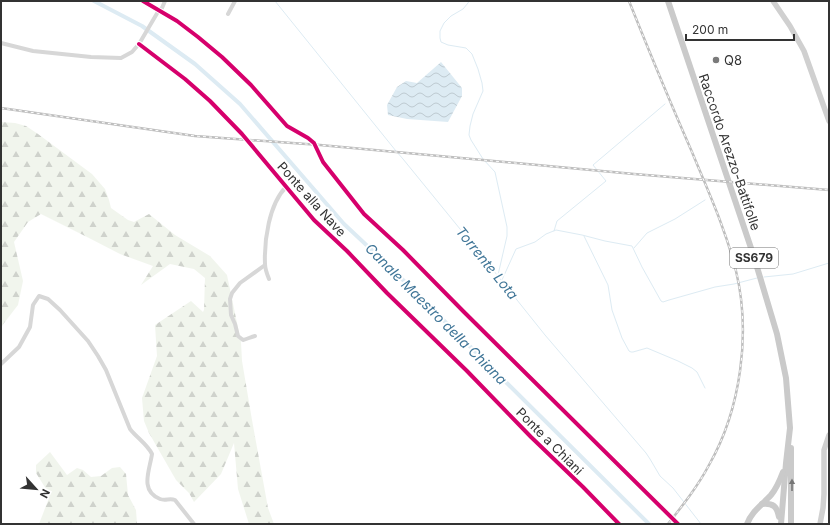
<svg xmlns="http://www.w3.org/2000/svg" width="830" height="525" font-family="Inter,sans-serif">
<defs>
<pattern id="forest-firs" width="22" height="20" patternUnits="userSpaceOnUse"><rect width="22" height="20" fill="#f1f5ed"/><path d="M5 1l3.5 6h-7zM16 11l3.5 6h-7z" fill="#cfd2cc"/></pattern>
<pattern id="water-waves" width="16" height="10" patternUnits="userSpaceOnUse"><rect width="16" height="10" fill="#ddebf3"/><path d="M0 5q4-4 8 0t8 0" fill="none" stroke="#becad1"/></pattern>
</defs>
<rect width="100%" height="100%" fill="#fff"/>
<g fill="url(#forest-firs)">
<polygon points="1,122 15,123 26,126 38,134 92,174 105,189 109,200 111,208 128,220 134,222 149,214 175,235 210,256 227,275 241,342 242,361 252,420 268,508 274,524 249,524 238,489 234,443 221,474 194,502 189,493 176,480 149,433 144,421 142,398 157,356 155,325 191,301 203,312 204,310 205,278 194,269 170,264 141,285 153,266 120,254 89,238 41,214 28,222 14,242 23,281 18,305 1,327"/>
<polygon points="50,452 67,475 77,468 83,470 91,477 101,476 112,468 120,467 126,474 128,495 136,510 137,524 39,524 49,498 48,492 36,473 36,465"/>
</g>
<polygon fill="url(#water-waves)" points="441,62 462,88 462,96 448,122 407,119 388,115 387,105 397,87 406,81 417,83"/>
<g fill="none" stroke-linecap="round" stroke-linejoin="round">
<g stroke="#ddebf3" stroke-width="1">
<polyline points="275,1 396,151 403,159 469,240 545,335 646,453 650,459 660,476 673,488 701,524"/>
<polyline points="469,1 468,3 463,9 451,16 444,23 440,31 440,38 441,42 448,45 466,48 472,54 478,69 482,83 483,91 473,114 470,126 469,135 471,140 483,159 495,172 507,227 507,236 498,275"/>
<polyline points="554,231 557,221 606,181 593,165 665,104"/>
<polyline points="584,236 608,285 612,310 622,338 629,351 631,352 633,352 647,348 678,361 692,368 697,372 705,388"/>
<polyline points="634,248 647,233 675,219 705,200"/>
<polyline points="764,277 793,274 829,263"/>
<polyline points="502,280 516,249 535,242 546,234 556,230 582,235 605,241 632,246 642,267 661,301 663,302 669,300 715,287 734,284 757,278"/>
</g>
<polyline stroke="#ddebf3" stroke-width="4" points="94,1 142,26 195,64 240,104 344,224 393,270 649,524"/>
<g stroke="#d7d7d7" stroke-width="4">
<polyline points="143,1 177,21"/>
<polyline points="228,14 235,1"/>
<polyline points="1,43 33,51 91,57 121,58 132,52 139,44 159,10 162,8 165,1"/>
<polyline points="139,44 185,79 210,101 242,134 314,220 347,251 387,293 467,371 531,437 583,487 619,524"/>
<path d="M269,279c-2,-5 -4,-10 -4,-15 -1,-23 4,-60 21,-77"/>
<path d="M255,336c-4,1 -8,3 -12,4l-5,-4 -3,-12 -4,-9 -1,-16 2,-6 8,-10 25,-18"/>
<path d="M1,364l18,-17 11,-20 3,-22 6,-9 9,3 12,11 28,31 10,15 8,14 24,59c7,9 17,15 22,25 -2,15 -13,37 8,45 5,2 10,-1 15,1l19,24"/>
<polyline points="610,458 678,524"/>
</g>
<g stroke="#d0d0d0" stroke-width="5.5">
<polyline points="773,1 790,26 804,51 829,121"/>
<polyline points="820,524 823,508 824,494 824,450 829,435"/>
</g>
<g stroke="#cacaca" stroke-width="6">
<polyline points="668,1 754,257 777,334 786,378 790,428 786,463 781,524"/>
<polyline points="791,448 791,524"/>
<path d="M762,504c11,-1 15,2 17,13"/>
<path d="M747,524c5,-13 15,-19 24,-29 6,-7 9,-15 12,-23"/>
</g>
<g stroke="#bebebe" stroke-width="2.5">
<g id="rail">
<path d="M629,1c20,50 41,101 63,151 16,39 34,78 44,119 15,62 5,138 -27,194 -11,21 -26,40 -41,59"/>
<polyline points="1,108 195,136 320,145 634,174 829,190"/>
</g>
</g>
<use href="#rail" stroke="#fff" stroke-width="1" stroke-dasharray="3" stroke-linecap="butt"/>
<g stroke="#fff" stroke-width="6">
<g id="cycleway">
<polyline points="143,1 177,21 198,37 222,57 251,85 287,126 308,138 314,143 323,162 364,214 403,250 464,312 678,524"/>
<polyline points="139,44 185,79 210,101 242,134 314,220 347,251 387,293 467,371 531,437 583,487 619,524"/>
</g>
</g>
<use href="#cycleway" stroke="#d6006c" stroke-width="4"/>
</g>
<defs><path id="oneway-solid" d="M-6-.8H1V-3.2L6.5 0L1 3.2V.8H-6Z"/></defs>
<use fill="#777" href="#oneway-solid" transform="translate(792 485) rotate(-90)"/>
<circle fill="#7a7a7a" stroke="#fff" stroke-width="1.5" cx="716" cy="60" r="4"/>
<g text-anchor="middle" stroke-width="4" stroke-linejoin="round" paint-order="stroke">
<rect fill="#fff" stroke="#707070" stroke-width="1" x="730" y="248" width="48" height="20" rx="3"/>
<g font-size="12" font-weight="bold" fill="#333">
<text x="754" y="262">SS679</text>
</g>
<g font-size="13" fill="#333" stroke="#fff" text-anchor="start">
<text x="724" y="65">Q8</text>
</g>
<g font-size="13" fill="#333" stroke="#fff">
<text transform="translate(730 152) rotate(71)" y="5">Raccordo Arezzo-Battifolle</text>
<text transform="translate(312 199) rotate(48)" y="5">Ponte alla Nave</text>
<text transform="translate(550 441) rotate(45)" y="5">Ponte a Chiani</text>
</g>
<g font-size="14" font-style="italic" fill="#3f7597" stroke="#fff">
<text transform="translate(487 263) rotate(51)" y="5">Torrente Lota</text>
<text transform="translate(436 314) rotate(45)" y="5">Canale Maestro della Chiana</text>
</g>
</g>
<rect width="830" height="525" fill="none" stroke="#333333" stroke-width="4"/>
<g transform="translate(36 489) rotate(117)" stroke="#ffffff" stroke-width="3" paint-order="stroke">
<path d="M0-3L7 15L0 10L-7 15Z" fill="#333333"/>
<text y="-6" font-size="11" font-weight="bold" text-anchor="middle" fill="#333333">N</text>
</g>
<path d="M686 34v6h108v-6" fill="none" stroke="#333333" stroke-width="2"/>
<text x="692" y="34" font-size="12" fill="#333333" stroke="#ffffff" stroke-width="3" paint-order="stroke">200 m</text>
</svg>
